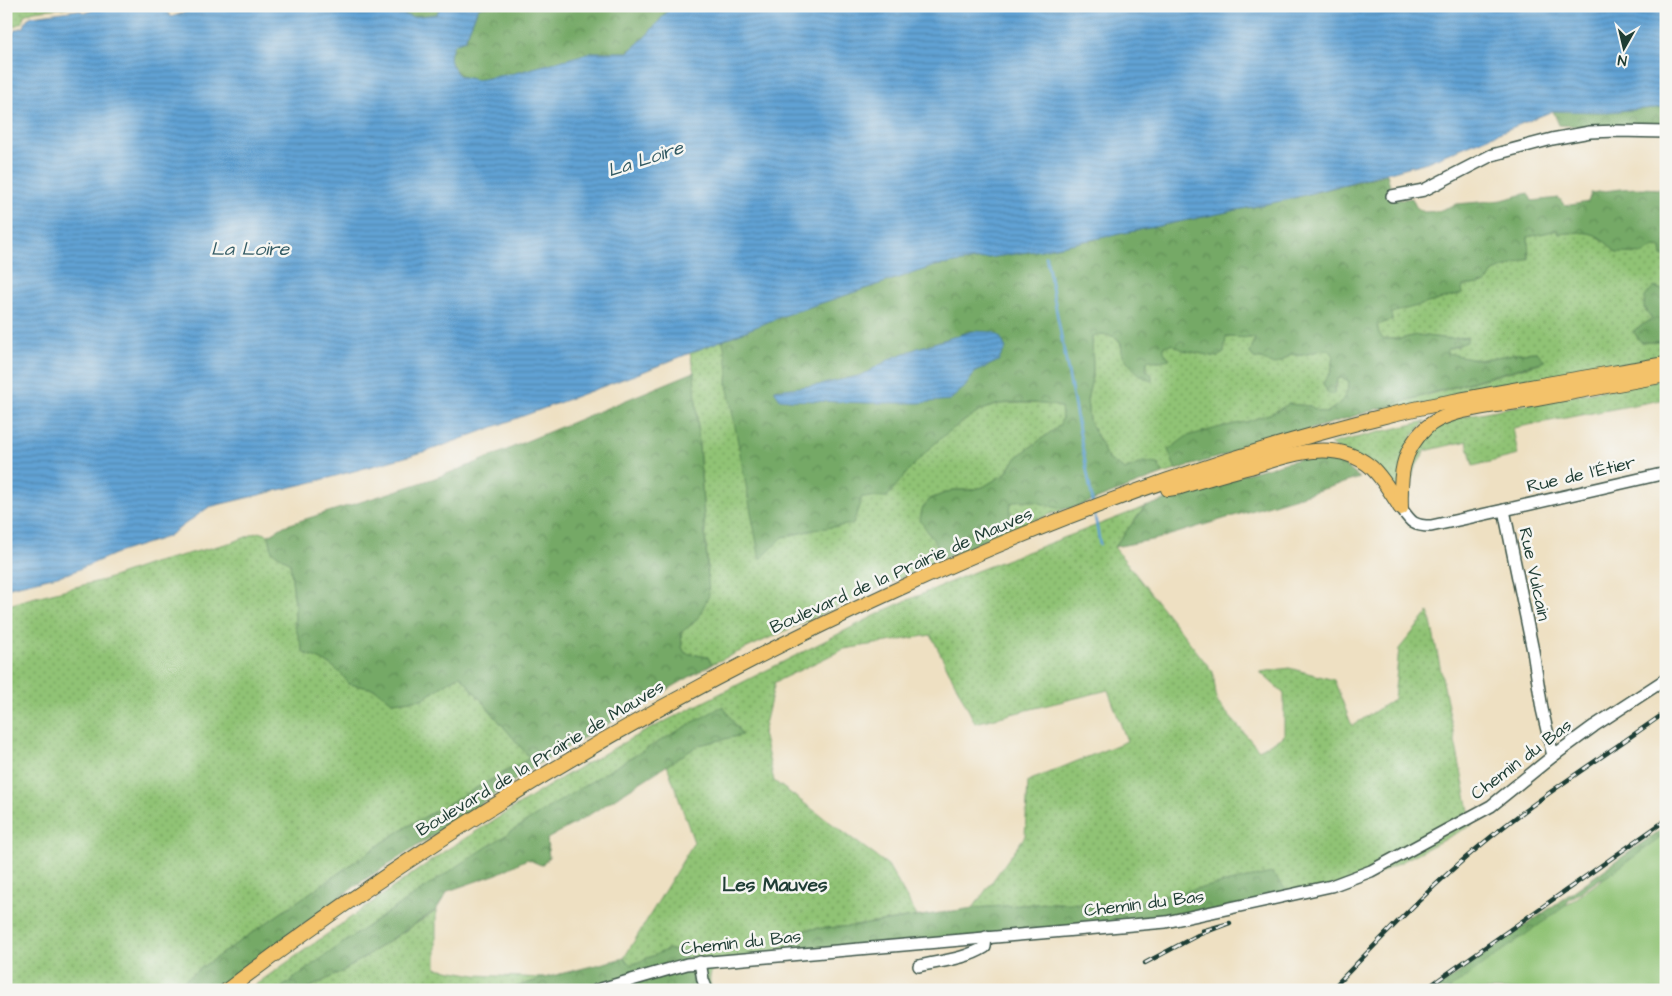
<svg xmlns="http://www.w3.org/2000/svg" width="1672" height="996" font-family="'Architects Daughter',sans-serif">
<defs>
<pattern id="grass-dots" width="8" height="8" patternUnits="userSpaceOnUse" patternTransform="scale(1.25)"><rect width="8" height="8" fill="#90c374"/><path d="M2 2h.1M6 6h.1" fill="none" stroke="#75a060" stroke-width="1.8" stroke-linecap="round"/></pattern>
<pattern id="forest-crowns" width="20" height="18" patternUnits="userSpaceOnUse" patternTransform="scale(1.25)"><rect width="20" height="18" fill="#74a966"/><path d="M2 6a3 3 0 1 1 6 0M12 15a3 3 0 1 1 6 0" fill="none" stroke="#5f8b55"/></pattern>
<pattern id="water-rules" width="6" height="5" patternUnits="userSpaceOnUse" patternTransform="scale(1.25)"><rect width="6" height="5" fill="#61a2d4"/><path d="M0 2.5h6" fill="none" stroke="#4f85ad"/></pattern>
</defs>
<rect width="100%" height="100%" fill="#f6f6f2"/>
<filter id="ink" filterUnits="userSpaceOnUse"><feTurbulence type="fractalNoise" baseFrequency=".02" numOctaves="2"/><feDisplacementMap in="SourceGraphic" scale="10" xChannelSelector="R" yChannelSelector="G"/><feConvolveMatrix kernelMatrix="1 2 1 2 8 2 1 2 1" color-interpolation-filters="sRGB"/></filter>
<filter id="wash" filterUnits="userSpaceOnUse"><feTurbulence type="fractalNoise" baseFrequency=".0096" numOctaves="4" result="noise"/><feDisplacementMap in="SourceGraphic" scale="20" xChannelSelector="R" yChannelSelector="G"/><feGaussianBlur stdDeviation="1.12" result="paint"/><feColorMatrix in="noise" values="0 0 0 0 0 0 0 0 0 0 0 0 0 0 0 0 0 1.4 0 .05"/><feComposite in="paint" operator="in"/></filter>
<g filter="url(#wash)">
<rect width="100%" height="100%" fill="#eee0c2"/>
<g fill="url(#grass-dots)" stroke="#588054">
<path d="M6,6h74l-46,5 -10,4 -2,8c-9,2 -14,8 -16,17z"/>
<path d="M1557,230l2,4c30,-3 37,-4 57,19l41,-7 4,2 1,8 4,1v34l-13,-4 -1,32 -19,12 8,11h25v16l-278,53 -7,-3 163,-46 -7,-10 -18,1 -40,7 -33,-7 1,-4 12,-3 2,-9 -10,2 -34,-4 -17,4h-17l-4,-6 -2,-8 15,-5 -2,-7 70,-19 3,-8 23,-3 7,-11 36,-13 -1,-22z"/>
<path d="M1104,335l10,1 6,6 3,12 12,15 12,11v-20l12,1 11,-3 -7,-6 1,-6 8,-3 11,7 34,7 8,-11v-9l30,1 -5,15 4,5 27,4 10,-8c13,5 26,-6 39,-4l3,4 -2,18 -8,11 5,11 9,-8v-7l5,-1 7,3c-2,18 -8,22 -23,32l-8,-2 -8,-5 -21,-2 -17,9 -26,9 -25,5 -45,43 -13,4 -5,-10 -15,-2 -18,8 -17,-11 -19,-39 -2,-20 4,-17 2,-12 -1,-35z"/>
<polygon points="723,340 728,369 727,384 783,537 813,530 915,461 952,428 984,409 1000,404 1024,403 1046,404 1062,407 1062,419 1059,426 1017,457 1005,474 983,487 971,490 953,490 930,499 936,544 947,557 712,664 708,657 685,653 682,647 681,631 693,624 708,572 694,372 690,353"/>
<polygon points="1666,378 1666,399 1513,428 1518,455 1473,466 1467,441 1425,451 1414,470 1409,497 1406,497 1405,470 1412,448 1448,419"/>
<polygon points="1426,421 1412,437 1398,496 1330,444"/>
<polygon points="1017,500 1039,502 1065,509 1013,528 1010,515 1011,503"/>
<path d="M1145,507l-31,40 99,125 4,30 42,48 25,-14v-42l-24,-22 29,-4 45,12 18,46 42,-27 5,-50 30,-37 43,213 -94,49 -19,8 -32,9 -160,4 -35,9 -81,-1 -78,5 52,-72 3,-55 99,-40 -19,-51 -133,33 -44,-88 -87,14 -69,33 -12,51 11,48 114,84 29,51 -62,10 -45,3 -24,7 10,22 -82,9c-5,8 -6,15 -1,23h-17l-10,-35 -17,-6 -38,16 -7,-7 70,-116 -27,-77 32,-20 42,-10 -45,-14 -121,71 -86,54 -99,65 -112,79h-30l197,-139 118,-74 67,-38 266,-134 78,-33z"/>
<path d="M259,532l10,3 3,16 18,12 5,41v22l9,27c20,7 33,13 45,31l26,5 18,13 29,-3 38,-24 70,83 -129,72 -203,140 -26,20h-166v-384l22,-7 79,-20 46,-16 80,-21z"/>
<polygon points="436,911 436,968 476,975 544,978 507,990 305,990 343,971"/>
</g>
<g fill="url(#forest-crowns)" stroke="#4a734d" fill-rule="evenodd">
<polygon points="379,6 440,6 437,14 412,17"/>
<path d="M483,6h189l-27,31 -17,15h-35l-78,21 -38,7 -17,-4c-10,-13 -13,-16 -6,-32l11,-4 13,-32z"/>
<polygon points="1666,107 1666,127 1590,127 1559,125 1553,111 1607,112"/>
<path d="M1387,174l7,26 18,-2 4,9 8,5 14,-1 19,-7 45,-4 26,-7 4,8 27,-3 6,8 23,-4 3,-9c27,-4 48,-7 75,-3v67l-4,-1 -1,-8c-7,-3 -12,2 -17,6l-28,-1c-20,-23 -27,-22 -57,-19l-2,-4 -29,7 1,22 -36,13 -7,11 -23,3 -2,8 -70,19 1,7 -15,5 2,8 4,6h17l17,-4 33,4 17,-2v5l-20,7v4l32,7 40,-7 18,-1 8,9 -121,34 -248,75 -8,-20 19,-14 34,-9 25,-5 26,-9 17,-9 21,2 8,5 8,2c15,-10 21,-14 23,-32l-7,-3 -5,1 -3,15h-6l-5,-11 8,-11 2,-17 -3,-5c-13,-2 -26,9 -39,4l-10,8 -8,3 -11,-6 -8,-1 -4,-5 5,-15 -29,-1 -2,16 -7,4 -34,-7 -11,-6 -8,2v6l6,7 -11,2 -12,-1 -1,10 6,5v6c-11,-2 -23,-16 -29,-26 -2,-4 -1,-8 -2,-12 -5,-10 -19,-8 -29,-7l1,35 -2,12 -4,17 2,20 19,39 17,11 18,-8 15,2 5,10 -84,32c-5,1 -11,3 -16,3 -16,-2 -36,-14 -52,-6l-1,12 3,13 -66,29 -11,-13 -16,-24 2,-11 8,-10 23,-9h18l12,-3 22,-13 12,-17 42,-31 3,-7 -1,-12c-19,-4 -41,-6 -61,-3 -11,2 -21,8 -31,14 -34,20 -58,49 -82,79h-25l-9,27 -40,6 -30,7 -23,23 -33,-176 1,-15 -5,-29 65,-26 147,-48 106,-16 245,-50zM972,331l26,30 -23,11 -10,15 -190,3 44,-5 43,-10 30,-17 26,-10z"/>
<polygon points="1653,287 1666,291 1666,342 1641,342 1633,331 1652,319 1644,308 1645,297"/>
<path d="M694,372l15,223c-9,19 -10,26 -28,37l1,15 3,6 23,4 4,7 -175,101 -70,49 -109,70 -141,106h-45l26,-20 203,-140 129,-72 -70,-83 -38,24 -30,3 -17,-13 -26,-5c-12,-18 -25,-24 -45,-31l-9,-27v-22l-5,-41 -18,-12 -3,-16 15,-9c79,-26 162,-47 238,-83z"/>
<polygon points="1314,455 1340,462 1360,478 1157,539 1114,547 1145,507 1230,478"/>
<path d="M723,706l19,29 -43,10 -118,75 -34,19 2,19 -8,7 -14,-6 -30,15 -49,17 -12,19 -93,61 -38,19h-27c53,-40 108,-76 163,-113 91,-60 185,-119 282,-171z"/>
<polygon points="1666,826 1666,843 1613,876 1600,879 1569,900 1564,908 1468,990 1434,990"/>
<polygon points="1272,873 1292,897 1200,920 796,958 786,933 810,929 855,926 973,908 1051,903 1132,904 1167,895"/>
<polygon points="669,949 686,955 696,990 507,990 544,978 624,958 631,965"/>
</g>
<polygon fill="#90c374" stroke="#588054" points="1666,834 1666,990 1448,990"/>
<g fill="url(#water-rules)" stroke="#407084">
<path d="M121,6h36l9,3 5,8 18,-6 5,-5h185l33,11 25,-3 3,-8h43l-5,2 -13,32 -11,4c-7,15 -4,19 5,32l18,4 38,-7 78,-21h35l17,-15 27,-31h994v101l-59,5 -54,-1 -126,51 -141,38 -245,50 -106,16 -147,48 -143,57 -214,79 -110,30 -112,27 -42,30 -50,16 -47,20 -64,15v-540l7,-5 -1,-9 3,-4 9,-3 3,-8 5,-3 46,-6 8,3 11,-5h17z"/>
<polygon points="972,331 994,332 1000,337 1006,348 998,361 975,372 965,387 950,400 919,403 867,403 789,400 780,399 774,390 819,385 862,375 892,358 918,348"/>
</g>
<g fill="none" stroke-linecap="round" stroke-linejoin="round">
<g stroke="#61a2d4" stroke-width="2.5">
<polyline points="1046,256 1093,503"/>
<polyline points="1094,511 1100,544"/>
</g>
</g>
</g>
<g filter="url(#ink)">
<g fill="none" stroke-linecap="round" stroke-linejoin="round">
<g stroke="#3e5549" stroke-width="14">
<g id="minor">
<polyline points="1392,196 1424,190 1492,155 1552,139 1590,132 1617,131 1666,132"/>
<path d="M1401,508c10,14 12,18 30,18l73,-16 29,141 9,58 11,47"/>
<polyline points="1504,510 1666,473"/>
<polyline points="700,962 703,980 707,990"/>
<path d="M919,966c22,-5 47,-7 66,-19l1,-10"/>
<polyline points="597,990 687,964 1166,922 1331,886 1371,871 1491,806 1553,756 1594,726 1666,679"/>
</g>
</g>
<g stroke="#3e5549" stroke-width="16">
<g id="major">
<path d="M1168,489l12,-2c23,-7 46,-14 70,-20 40,-12 84,-30 121,0 12,11 21,27 29,40"/>
<path d="M1401,508c-1,-31 0,-57 25,-80 21,-20 76,-23 105,-28 45,-8 90,-17 135,-25"/>
<path d="M227,990c208,-158 432,-292 669,-400 128,-59 260,-110 395,-149 54,-15 108,-30 163,-40 70,-14 141,-25 212,-37"/>
</g>
</g>
<use href="#minor" stroke="#fff" stroke-width="11"/>
<use href="#major" stroke="#f3c26a" stroke-width="14"/>
<g stroke="#1f3d34" stroke-width="4.5">
<g id="rail">
<polyline points="1145,963 1198,935 1230,923 1202,931"/>
<path d="M1331,990c49,-50 96,-101 150,-145 58,-48 123,-89 185,-133"/>
<polyline points="1424,990 1666,820"/>
</g>
</g>
<use href="#rail" stroke="#f6f6f2" stroke-width="2.5" stroke-dasharray="8" stroke-linecap="butt"/>
</g>
</g>
<g text-anchor="middle" stroke-width="5" stroke-linejoin="round" paint-order="stroke">
<g font-size="18" fill="#1f3d34" stroke="#f6f6f2">
<text transform="translate(1581 474) rotate(-13)" y="6">Rue de l'Étier</text>
<text transform="translate(901 570) rotate(-24)" y="6">Boulevard de la Prairie de Mauves</text>
<text transform="translate(1535 574) rotate(78)" y="6">Rue Vulcain</text>
<text transform="translate(540 758) rotate(-31)" y="6">Boulevard de la Prairie de Mauves</text>
<text transform="translate(1521 759) rotate(-37)" y="6">Chemin du Bas</text>
<text transform="translate(1144 903) rotate(-7)" y="6">Chemin du Bas</text>
<text transform="translate(741 942) rotate(-6)" y="6">Chemin du Bas</text>
</g>
<g font-size="19" font-style="italic" fill="#335b64" stroke="#f6f6f2">
<text transform="translate(645 158) rotate(-18)" y="7">La Loire</text>
<text x="250" y="255">La Loire</text>
</g>
<g font-size="19" font-weight="bold" fill="#1f3d34" stroke="#f6f6f2">
<text x="775" y="891">Les Mauves</text>
</g>
</g>
<rect width="1672" height="996" fill="none" stroke="#f6f6f2" stroke-width="25"/>
<g transform="translate(1624 48) rotate(188)" stroke="#f6f6f2" stroke-width="4" paint-order="stroke">
<path d="M0-4L9 19L0 12L-9 19Z" fill="#1f3d34"/>
<text y="-8" font-size="14" font-weight="bold" text-anchor="middle" fill="#1f3d34">N</text>
</g>
</svg>
